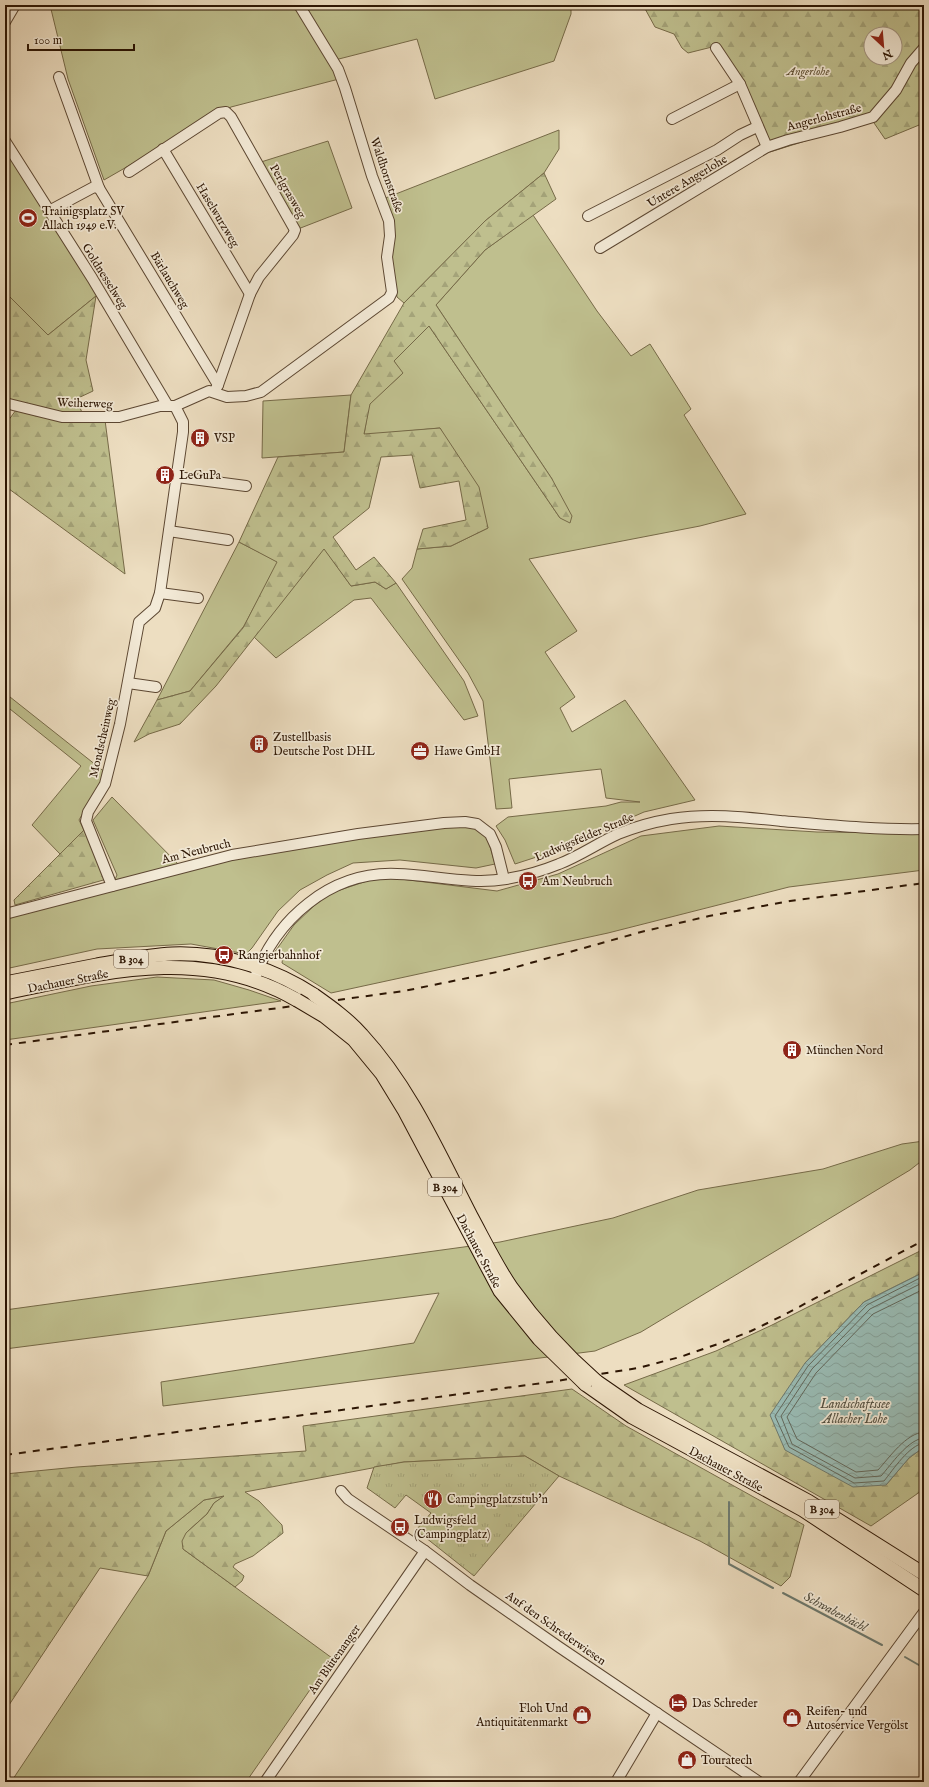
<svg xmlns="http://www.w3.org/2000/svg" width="929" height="1787" font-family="'IM FELL English',serif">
<defs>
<pattern id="forest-firs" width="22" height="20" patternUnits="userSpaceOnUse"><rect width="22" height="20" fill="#bfbf8e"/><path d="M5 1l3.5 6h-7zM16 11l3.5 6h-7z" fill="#a4a379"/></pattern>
<pattern id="park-tufts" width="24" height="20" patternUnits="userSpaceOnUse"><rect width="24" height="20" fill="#bfbf8e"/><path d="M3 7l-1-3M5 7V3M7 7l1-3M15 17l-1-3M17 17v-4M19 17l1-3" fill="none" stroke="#a4a379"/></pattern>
<pattern id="water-waves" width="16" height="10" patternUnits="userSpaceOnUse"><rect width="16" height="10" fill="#99bcb5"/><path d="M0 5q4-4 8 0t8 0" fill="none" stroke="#84a19a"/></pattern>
</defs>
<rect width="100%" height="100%" fill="#eddec1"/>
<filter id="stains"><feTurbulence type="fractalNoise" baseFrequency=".005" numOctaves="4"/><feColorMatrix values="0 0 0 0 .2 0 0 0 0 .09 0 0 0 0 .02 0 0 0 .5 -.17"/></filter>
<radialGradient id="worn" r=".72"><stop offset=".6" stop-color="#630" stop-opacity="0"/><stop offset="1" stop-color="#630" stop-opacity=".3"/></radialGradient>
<g fill="#bfbf8e" stroke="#766a48">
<polygon points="50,5 571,5 571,14 554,61 435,99 417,39 331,61 339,79 231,107 104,180 68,79"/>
<polygon points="559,130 559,149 544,173 485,221 404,303 397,297 390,253 394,224 383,199"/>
<polygon points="328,141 352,208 298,229 261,162"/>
<polygon points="5,143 101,296 96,296 48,335 5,292"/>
<polygon points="533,215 597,311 631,356 650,344 691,409 684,415 746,514 700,526 529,559 577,631 545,652 575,697 560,708 572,732 625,700 695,800 644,812 555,851 515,864 505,840 496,826 508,817 606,806 621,802 640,802 606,798 601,769 509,779 512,808 496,809 483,701 468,673 402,579 412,568 417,549 451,546 488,528 440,428 364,435 369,404 402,374 394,361 429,326 560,518 552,479 436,305 485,250"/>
<polygon points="351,395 344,452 262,458 263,401"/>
<polygon points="239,542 278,562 244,626 190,691 157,700"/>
<polygon points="324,548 351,586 375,582 386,589 396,583 464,681 478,716 464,720 371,598 354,600 276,658 254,637"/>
<polygon points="5,693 106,773 79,820 84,830 60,854 32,825 81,766 5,705"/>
<path d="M112,797l71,72c68,-14 137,-25 206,-35 24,-3 51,-11 76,-8 8,1 14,5 22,10l8,28 -19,4 -76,-8 -47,3 -26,12 -27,15 -22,21 -26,37 -6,6 -55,-10 -94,5 -92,20v-50l105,-29 7,-15 -24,-55z"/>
<polygon points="719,826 817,832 924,833 924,870 789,887 608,933 331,993 282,963 283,956 274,953 294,925 317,903 331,893 370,880 393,878 497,891 558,874 641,836"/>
<polygon points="157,977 214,980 249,990 281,1001 5,1040 5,1004 91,986"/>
<polygon points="924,1141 924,1159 910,1170 641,1332 595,1351 163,1406 161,1382 414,1343 439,1293 5,1349 5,1310 500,1242 613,1218 698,1190 823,1169 902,1144"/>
<polygon points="225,1496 214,1503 207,1514 188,1531 183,1549 332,1658 246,1782 11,1782 148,1576 166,1531 204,1500"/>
</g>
<g fill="url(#forest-firs)" stroke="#766a48" fill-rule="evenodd">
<path d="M643,5h281v118l-39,16 -13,-19 -102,32 -22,-58 -32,-48 -28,7 -6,-5 -8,-14 -19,-7zM871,34h24v24h-24z"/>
<polygon points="544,173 556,199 485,250 436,305 552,479 572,516 570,523 560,518 429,326 394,361 403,373 370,404 364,434 440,428 479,487 488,528 451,546 417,549 423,529 466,520 459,481 420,488 412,455 381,457 369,508 333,537 356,570 374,557 396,583 386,589 375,582 351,586 324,549 216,686 180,724 149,734 134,742 157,700 190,691 243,628 277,562 239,542 278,457 344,452 351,395 404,303 485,221"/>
<polygon points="5,292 48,335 96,296 86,360 93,391 76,399 85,419 105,420 125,574 5,486 5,425 19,406 5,403"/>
<polygon points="84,830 107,879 15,905 14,900"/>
<polygon points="924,1249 924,1272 864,1302 805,1363 886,1485 909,1458 924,1447 924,1489 871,1526 624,1385 716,1351 770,1326"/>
<polygon points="572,1389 626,1426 804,1525 790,1577 781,1586 700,1541 559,1476 525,1456 404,1462 245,1492 259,1501 282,1525 283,1533 253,1556 235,1564 233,1567 244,1576 242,1581 235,1587 183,1549 182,1541 186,1533 207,1514 214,1503 224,1496 204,1500 166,1531 148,1576 100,1568 5,1711 5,1474 77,1467 306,1451 303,1426"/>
</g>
<polygon fill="url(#park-tufts)" stroke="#766a48" points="525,1456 559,1476 474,1576 416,1530 431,1513 406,1495 395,1508 367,1488 374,1467 404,1462"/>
<polygon fill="url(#water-waves)" stroke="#6d796e" points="924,1272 924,1447 909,1458 886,1485 853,1487 785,1450 770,1415 805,1363 864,1302"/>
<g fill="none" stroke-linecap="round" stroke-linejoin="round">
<g stroke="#62685c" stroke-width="1">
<path d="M924,1276l-57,29 -59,61 -33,50 14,31 65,36 30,-2c9,-11 25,-36 40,-38"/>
<path d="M924,1282l-54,27 -58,60 -31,47 11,28 63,34 26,-2c10,-11 27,-37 43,-38"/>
<path d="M924,1289l-51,25 -57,59 -29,44 10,22 59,33 22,-2c11,-12 28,-37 46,-38"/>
</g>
<g stroke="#6d796e" stroke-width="2">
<polyline points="729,1502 729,1564 773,1588"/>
<polyline points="783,1593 882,1645"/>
<polyline points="905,1657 924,1668"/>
</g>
<g stroke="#5c4732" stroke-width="12">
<g id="minor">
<polyline points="5,22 15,5"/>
<polyline points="716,48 740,84 767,147"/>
<polyline points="672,119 740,84"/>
<polyline points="5,141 92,278 168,406"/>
<polyline points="163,149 250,294"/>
<polyline points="129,172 219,113 226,112 231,117 295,230 293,235 259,277 250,294 218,385 214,392"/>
<polyline points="99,188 218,385"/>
<polyline points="49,211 94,187 99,188 59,77"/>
<polyline points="588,216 717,150 740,135 757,127"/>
<polyline points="600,248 767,147 788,140 840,127 873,117 896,90 911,63 924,48"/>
<polyline points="5,403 62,417 119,417 160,406 175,406 209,391 227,397 246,396 261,392 389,298 392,292 387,257 390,236 389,221 372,176 345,88 338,69 299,5"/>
<polyline points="177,477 246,486"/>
<polyline points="169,531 228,540"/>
<polyline points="160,593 198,598"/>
<polyline points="128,683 156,687"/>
<polyline points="112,886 86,821 88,812 105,784 120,724 139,622 155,608 160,593 183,432 183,422 175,406"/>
<polyline points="5,914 232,855 358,834 444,823 465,822 477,824 490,834 496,847 504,879"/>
<path d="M254,980c21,-60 76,-109 143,-106 36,1 73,11 109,5 18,-3 36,-8 53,-15 21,-8 39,-21 59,-30 17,-7 35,-12 53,-15 37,-6 73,-2 110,2 47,4 96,9 143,8"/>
<polyline points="341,1491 348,1499 425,1551 470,1585 559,1647 759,1782"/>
<polyline points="265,1782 425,1551"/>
<polyline points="616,1782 657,1713"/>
<polyline points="799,1782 924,1612"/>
</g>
</g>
<g stroke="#2c1503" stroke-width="15">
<g id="major">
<path d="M5,983c31,-6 62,-12 92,-18 25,-4 50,-10 75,-11 49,-2 101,14 142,41"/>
<path d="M5,993c100,-21 197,-48 292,7"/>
<polyline points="596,1381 638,1410 808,1501 924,1574"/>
<polyline points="585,1384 632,1417 803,1510 924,1590"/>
</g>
</g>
<use href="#minor" stroke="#f3ead7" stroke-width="10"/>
<use href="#major" stroke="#eddec1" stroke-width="13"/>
<g stroke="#2c1503" stroke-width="2" stroke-dasharray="7 7" stroke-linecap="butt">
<polyline points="5,1045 404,991 502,971 641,932 709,916 790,901 924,883"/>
<polyline points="5,1455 550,1382 638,1368 680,1357 718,1344 751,1331 782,1316 924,1240"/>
</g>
<g stroke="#2c1503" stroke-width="15" stroke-linecap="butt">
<g id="major-bridge">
<path d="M314,995c17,12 34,24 48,40 48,52 77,119 109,181 13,24 25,49 40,71 25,35 53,66 85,94"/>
<polyline points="297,1000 324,1016 354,1040 382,1074 404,1110 500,1291 539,1339 585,1384"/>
</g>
</g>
<use href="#major-bridge" stroke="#eddec1" stroke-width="13"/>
</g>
<defs>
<g id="stadium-disc" transform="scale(1)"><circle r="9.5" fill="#8f2418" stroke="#f3ead7"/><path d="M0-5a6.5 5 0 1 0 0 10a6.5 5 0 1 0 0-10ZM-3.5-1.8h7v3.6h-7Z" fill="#fff"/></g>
<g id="building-disc" transform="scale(1)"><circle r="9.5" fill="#8f2418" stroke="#f3ead7"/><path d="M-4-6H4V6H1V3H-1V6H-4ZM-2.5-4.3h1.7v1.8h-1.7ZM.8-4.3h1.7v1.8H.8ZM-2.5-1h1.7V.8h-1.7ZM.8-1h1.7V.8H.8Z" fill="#fff"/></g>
<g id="office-disc" transform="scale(1)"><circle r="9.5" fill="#8f2418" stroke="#f3ead7"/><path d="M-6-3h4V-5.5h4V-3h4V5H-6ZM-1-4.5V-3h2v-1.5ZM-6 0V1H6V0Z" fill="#fff"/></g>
<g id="bus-disc" transform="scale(1)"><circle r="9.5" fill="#8f2418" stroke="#f3ead7"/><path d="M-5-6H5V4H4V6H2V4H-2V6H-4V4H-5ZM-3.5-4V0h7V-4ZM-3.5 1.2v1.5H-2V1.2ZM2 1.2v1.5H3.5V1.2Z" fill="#fff"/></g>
<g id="restaurant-disc" transform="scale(1)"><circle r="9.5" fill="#8f2418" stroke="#f3ead7"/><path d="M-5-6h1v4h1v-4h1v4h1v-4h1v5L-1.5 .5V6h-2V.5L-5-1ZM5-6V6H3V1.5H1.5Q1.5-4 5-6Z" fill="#fff"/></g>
<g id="hotel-disc" transform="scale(1)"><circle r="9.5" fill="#8f2418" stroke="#f3ead7"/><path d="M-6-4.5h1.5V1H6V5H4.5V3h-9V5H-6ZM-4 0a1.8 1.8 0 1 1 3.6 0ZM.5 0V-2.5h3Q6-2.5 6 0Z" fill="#fff"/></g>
<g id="shop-disc" transform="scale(1)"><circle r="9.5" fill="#8f2418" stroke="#f3ead7"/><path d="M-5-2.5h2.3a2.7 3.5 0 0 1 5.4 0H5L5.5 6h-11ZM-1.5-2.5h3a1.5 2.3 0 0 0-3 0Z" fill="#fff"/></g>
</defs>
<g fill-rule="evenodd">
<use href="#stadium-disc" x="28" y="218"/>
<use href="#building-disc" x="200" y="438"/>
<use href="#building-disc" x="165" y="475"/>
<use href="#building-disc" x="259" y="744"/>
<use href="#office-disc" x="420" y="751"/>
<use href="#bus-disc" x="528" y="881"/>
<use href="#bus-disc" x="224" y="955"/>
<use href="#building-disc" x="792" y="1050"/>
<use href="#restaurant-disc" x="433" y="1499"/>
<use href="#bus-disc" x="400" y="1527"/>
<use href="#hotel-disc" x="678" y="1703"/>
<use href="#shop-disc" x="582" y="1715"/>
<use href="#shop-disc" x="792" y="1718"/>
<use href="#shop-disc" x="687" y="1760"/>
</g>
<g text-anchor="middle" stroke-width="3.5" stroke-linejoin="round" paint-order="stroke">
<g fill="#f3ead7" stroke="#685543" stroke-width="1">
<rect x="114" y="950" width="34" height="18" rx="3"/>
<rect x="428" y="1178" width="34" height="18" rx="3"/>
<rect x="805" y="1500" width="34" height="18" rx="3"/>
</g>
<g font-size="11" font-weight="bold" fill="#2c1503">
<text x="131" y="963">B 304</text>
<text x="445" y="1191">B 304</text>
<text x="822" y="1513">B 304</text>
</g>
<g font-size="12" font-style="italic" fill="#5f5034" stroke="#f3ead7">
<text x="808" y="75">Angerlohe</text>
</g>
<g font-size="12" fill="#2c1503" stroke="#f3ead7">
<text transform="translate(824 117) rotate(-15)" y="4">Angerlohstraße</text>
<text transform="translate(387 175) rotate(71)" y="4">Waldhornstraße</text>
<text transform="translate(687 181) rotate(-31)" y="4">Untere Angerlohe</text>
<text transform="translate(288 191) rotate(60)" y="4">Perlgrasweg</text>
<text transform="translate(218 215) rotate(59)" y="4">Haselwurzweg</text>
<text transform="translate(105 276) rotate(58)" y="4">Goldnesselweg</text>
<text transform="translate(170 280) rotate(59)" y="4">Bärlauchweg</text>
<text transform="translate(85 403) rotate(2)" y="4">Weiherweg</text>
<text transform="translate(102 738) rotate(-77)" y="4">Mondscheinweg</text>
<text transform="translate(584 837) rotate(-23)" y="4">Ludwigsfelder Straße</text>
<text transform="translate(196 851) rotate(-14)" y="4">Am Neubruch</text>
<text transform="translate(68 981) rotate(-11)" y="4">Dachauer Straße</text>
<text transform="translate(479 1251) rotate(62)" y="4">Dachauer Straße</text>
<text transform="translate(726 1469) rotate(28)" y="4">Dachauer Straße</text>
<text transform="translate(556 1628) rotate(35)" y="4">Auf den Schrederwiesen</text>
<text transform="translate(334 1659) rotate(-55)" y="4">Am Blütenanger</text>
</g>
<g font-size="12" fill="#2c1503" stroke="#f3ead7" text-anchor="start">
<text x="42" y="215">Trainigsplatz SV<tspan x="42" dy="14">Allach 1949 e.V.</tspan></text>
<text x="214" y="442">VSP</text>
<text x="179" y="479">LeGuPa</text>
<text x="273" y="741">Zustellbasis<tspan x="273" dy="14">Deutsche Post DHL</tspan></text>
<text x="434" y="755">Hawe GmbH</text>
<text x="542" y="885">Am Neubruch</text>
<text x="238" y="959">Rangierbahnhof</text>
<text x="806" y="1054">München Nord</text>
<text x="447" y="1503">Campingplatzstub'n</text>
<text x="414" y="1524">Ludwigsfeld<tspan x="414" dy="14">(Campingplatz)</tspan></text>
<text x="692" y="1707">Das Schreder</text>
<text x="568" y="1712" text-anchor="end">Floh Und<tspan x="568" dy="14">Antiquitätenmarkt</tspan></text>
<text x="806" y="1715">Reifen- und<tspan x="806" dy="14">Autoservice Vergölst</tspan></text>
<text x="701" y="1764">Touratech</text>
</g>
<g font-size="13" font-style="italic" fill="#524f41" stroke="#f3ead7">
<text x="855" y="1408">Landschaftssee<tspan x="855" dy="15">Allacher Lohe</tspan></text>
<text transform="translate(836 1611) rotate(28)" y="5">Schwabenbächl</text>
</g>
</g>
<rect width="929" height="1787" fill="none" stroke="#eddec1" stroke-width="20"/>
<rect x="6" y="6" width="917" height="1775" fill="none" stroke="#2c1503" stroke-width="2"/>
<rect x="10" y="10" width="909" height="1767" fill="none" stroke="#2c1503"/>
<g transform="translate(883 46) rotate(154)"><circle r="19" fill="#f3ead7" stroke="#a39582"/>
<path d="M0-3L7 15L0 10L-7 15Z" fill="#8f2418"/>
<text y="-6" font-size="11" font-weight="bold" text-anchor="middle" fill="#2c1503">N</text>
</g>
<path d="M28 44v6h106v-6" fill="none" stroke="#2c1503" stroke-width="2"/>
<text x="34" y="44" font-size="12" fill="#2c1503" stroke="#f3ead7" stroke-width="3" paint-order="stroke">100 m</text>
<rect width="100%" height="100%" filter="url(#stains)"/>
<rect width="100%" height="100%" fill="url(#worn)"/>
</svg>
